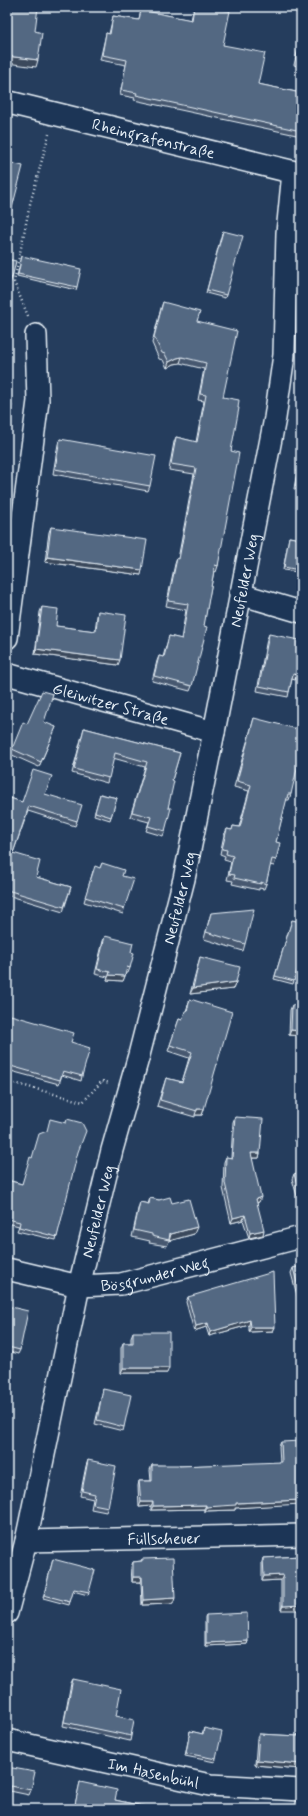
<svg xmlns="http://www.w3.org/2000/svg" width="308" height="1816" font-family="Mynerve,sans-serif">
<rect width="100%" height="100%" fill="#253d5d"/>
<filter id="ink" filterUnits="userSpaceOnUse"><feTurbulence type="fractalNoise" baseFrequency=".025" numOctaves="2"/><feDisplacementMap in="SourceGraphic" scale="8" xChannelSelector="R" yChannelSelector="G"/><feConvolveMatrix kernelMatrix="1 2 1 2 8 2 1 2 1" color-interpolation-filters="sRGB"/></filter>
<g filter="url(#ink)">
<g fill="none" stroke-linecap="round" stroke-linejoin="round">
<g stroke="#e8f1f8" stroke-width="24">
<g id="street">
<polyline points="240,594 301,612"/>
<polyline points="7,638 38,401 36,335"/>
<path id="s1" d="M7,674l207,58"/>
<path id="s2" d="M7,1269l72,17 42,-2 180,-47"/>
<path id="s3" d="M26,1541l275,-6"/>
<path id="s4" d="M7,1613l19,-72 53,-255 33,-136 27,-95 45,-176 30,-147 61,-314 9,-63 3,-122 6,-61"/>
<path id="s5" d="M7,1740l203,45 91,5"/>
</g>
</g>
<g stroke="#e8f1f8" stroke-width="25">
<g id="secondary">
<path id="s6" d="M7,102l294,72"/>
</g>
</g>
<g stroke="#e8f1f8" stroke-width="2.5" stroke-dasharray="1 3" stroke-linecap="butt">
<polyline points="28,316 14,282 30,204 49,134"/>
<polyline points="7,1081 83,1102 102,1081 110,1083"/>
</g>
<use href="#street" stroke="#1d3557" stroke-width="21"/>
<use href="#secondary" stroke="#1d3557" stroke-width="22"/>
</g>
<g fill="#475970" stroke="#e8f1f8">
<polygon points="194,7 209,7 223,45 258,84 301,93 301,136 134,100 135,98 120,95 126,65 100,60 105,38 106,33 109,34 112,21 113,16 139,20 141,10 191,20"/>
<polygon points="301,36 301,67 294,65"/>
<polygon points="7,162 11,212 8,218 7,218"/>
<polygon points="222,233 226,295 225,298 206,293"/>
<polygon points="22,256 77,287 76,290 17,276"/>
<polygon points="7,259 12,278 10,283 7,282"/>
<polygon points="163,302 197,321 223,397 231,451 218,566 216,572 214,571 192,686 190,691 152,681 157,661 159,656 163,657 169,636 181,639 186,610 166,606 175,564 177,558 178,559 194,474 169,470 174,442 176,437 196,442 204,401 198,400 204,369 180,363 174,364 167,368 163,360 159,359 152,343 161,308"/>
<polygon points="60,439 150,486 148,491 53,474 58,444"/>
<polygon points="301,452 301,490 294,489 300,454"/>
<polygon points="51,527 141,575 45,562 49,532"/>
<polygon points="289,537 301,539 301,582 296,581 298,572 283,570"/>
<polygon points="42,607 56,626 95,631 97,616 98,611 118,665 35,654 40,612"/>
<polygon points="269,634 297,675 295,680 292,679 289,692 288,697 257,691 267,639"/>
<polygon points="254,718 291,794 289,800 286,800 276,842 276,860 274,866 270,865 266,884 264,889 259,888 259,890 232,884 233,881 227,880 231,862 224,860 225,856 220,854 224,835 227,829 232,830 233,826 239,827 249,791 234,787"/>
<polygon points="27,724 56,727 39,767 10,754 12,749"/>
<polygon points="84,728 180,753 172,780 168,808 165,831 163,836 146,831 149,822 130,817 145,767 113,758 107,783 72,773"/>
<polygon points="45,794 77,821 75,826 28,811 13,853 36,877 71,887 63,912 7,895 7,797 22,802"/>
<polygon points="100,794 117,798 110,820 94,815"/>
<polygon points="102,863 124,909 123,914 84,902 93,871 100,868"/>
<polygon points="211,913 245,944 243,951 204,939 209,920"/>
<polygon points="292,920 301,957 293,984 274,979"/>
<polygon points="105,936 131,952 130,968 128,973 126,973 123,981 107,980 108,977 95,974 103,941"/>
<polygon points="200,957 236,982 233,989 190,994 198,964"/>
<polygon points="190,999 204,1109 202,1115 195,1115 195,1117 157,1106 166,1078 182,1082 189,1058 168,1051 179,1019 182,1020 186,1011"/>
<polygon points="292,1005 301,1006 301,1036 289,1035 290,1010"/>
<polygon points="7,1014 71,1042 82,1076 81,1081 62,1075 59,1084 7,1070"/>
<polygon points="299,1105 301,1105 301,1142 295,1141 297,1110"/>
<polygon points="235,1117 260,1153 259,1158 252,1158 259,1202 257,1203 263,1235 249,1238 243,1220 231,1223 223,1188 224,1162 226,1157 231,1158 233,1122"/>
<polygon points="67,1119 77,1153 56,1240 17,1231 19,1226 7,1223 7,1180 22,1184 32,1158 66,1123"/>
<polygon points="301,1167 301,1206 300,1206 292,1179 294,1174 301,1172 300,1169"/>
<polygon points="150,1198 172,1203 194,1234 169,1241 167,1246 149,1243 150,1241 132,1237 138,1209 140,1202 148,1204"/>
<polygon points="301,1266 301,1310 291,1273 293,1268"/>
<polygon points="188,1297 275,1327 273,1331 249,1332 249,1325 209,1336 206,1327 194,1331 186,1302"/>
<polygon points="7,1306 20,1350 18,1354 7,1351"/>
<polygon points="133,1332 167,1373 121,1373 121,1348 123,1343 131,1343 131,1337"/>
<polygon points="103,1389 124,1427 123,1431 95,1424 102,1394"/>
<polygon points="281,1442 289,1504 235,1508 235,1510 204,1511 204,1509 151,1510 151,1506 139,1507 138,1486 139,1481 151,1481 150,1470 152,1465 179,1466 280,1463 279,1446"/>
<polygon points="88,1460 108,1507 106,1512 91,1509 93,1499 80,1496 86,1466"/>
<polygon points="301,1556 281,1610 281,1580 262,1581 262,1562 263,1558"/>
<polygon points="53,1559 89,1592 88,1595 73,1591 69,1605 43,1598"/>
<polygon points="142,1559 173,1604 142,1605 141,1582 132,1582 131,1567 133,1562 141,1561"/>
<polygon points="206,1615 248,1641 247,1644 205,1646 205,1617"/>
<polygon points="73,1679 116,1716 131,1736 130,1741 63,1726 71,1683"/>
<polygon points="204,1728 216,1759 215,1762 185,1756 190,1731 202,1734"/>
<polygon points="259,1734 297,1736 298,1734 301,1734 301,1769 255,1765 257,1738"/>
<polygon points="7,1767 31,1790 29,1795 10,1791"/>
<polygon points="80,1782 115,1800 156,1809 74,1809 79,1787"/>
</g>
<g fill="#3a485b" stroke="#e8f1f8">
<polygon points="7,56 38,60 36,67 7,63"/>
<polygon points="182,357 180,363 174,364 167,368 169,362 177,358"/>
<polygon points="47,557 142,570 141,575 45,562"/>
<polygon points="297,578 301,579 301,582 296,581"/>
<polygon points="36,649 120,660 118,665 35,654"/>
<polygon points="109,975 125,976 123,981 107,980"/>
<polygon points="236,982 233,989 190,994 193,988"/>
<polygon points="291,1030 301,1031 301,1036 289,1035"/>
<polygon points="197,1109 204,1109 202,1115 195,1115"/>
<polygon points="297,1136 301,1137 301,1142 295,1141"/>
<polygon points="251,1153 260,1153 259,1158 250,1158"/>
<polygon points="261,1197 259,1202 255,1203 256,1199"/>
<polygon points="245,1215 243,1220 231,1223 233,1218"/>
<polygon points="197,1227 194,1234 169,1241 171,1234"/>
<polygon points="264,1230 263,1235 249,1238 250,1233"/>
<polygon points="250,1320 249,1325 209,1336 210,1332"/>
<polygon points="208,1323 206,1327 194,1331 196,1326"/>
<polygon points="251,1327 275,1327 273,1331 249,1332"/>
<polygon points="123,1368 169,1368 167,1373 121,1373"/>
<polygon points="301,1500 301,1504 235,1508 235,1510 204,1511 206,1507 236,1503"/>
<polygon points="141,1502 153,1502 151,1506 139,1507"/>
<polygon points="206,1505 204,1509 151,1510 153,1506"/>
<polygon points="283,1575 281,1580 262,1581 264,1576"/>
<polygon points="133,1577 142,1577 141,1582 132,1582"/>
<polygon points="175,1598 173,1604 142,1605 143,1600"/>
<polygon points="301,1605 301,1610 281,1610 283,1606"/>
<polygon points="248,1641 247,1644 205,1646 206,1643"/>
<polygon points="257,1760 301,1764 301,1769 255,1765"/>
</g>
<g fill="#536782" stroke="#e8f1f8">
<polygon points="7,7 38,7 35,31 42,33 38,60 7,56"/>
<polygon points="194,7 209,7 230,11 223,45 265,53 258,84 301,93 301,131 136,95 137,93 121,90 127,60 102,55 106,33 110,34 113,16 139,20 141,10 192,20"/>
<polygon points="301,39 301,61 296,60"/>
<polygon points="7,162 23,166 11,212 7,211"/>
<polygon points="223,231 243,236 226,295 207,290"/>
<polygon points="22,256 81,269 77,287 18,274"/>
<polygon points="7,259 16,261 12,278 7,277"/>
<polygon points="163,302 200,312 197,321 237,331 223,397 239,400 238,408 239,408 231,451 239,453 218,566 215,565 204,626 207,627 192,686 154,676 159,656 164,657 169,636 182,639 188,604 168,601 177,558 179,559 196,468 171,464 176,437 197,442 206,395 200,394 206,363 182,357 177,358 169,362 165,354 162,353 154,337"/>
<polygon points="7,372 9,373 7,381"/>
<polygon points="7,404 12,405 7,431"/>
<polygon points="60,439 156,456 150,486 55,469"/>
<polygon points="301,452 301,487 295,486"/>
<polygon points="51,527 147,540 142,570 47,557"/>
<polygon points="289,537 301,539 301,579 297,578 299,570 284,567"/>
<polygon points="42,607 58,609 56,626 96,631 98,611 126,615 120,660 36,649"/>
<polygon points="269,634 299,640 299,643 301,643 301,654 297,675 293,674 289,692 259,686"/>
<polygon points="42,691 53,694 44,722 56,727 41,762 12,749 23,722 27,724"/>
<polygon points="254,718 301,730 301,752 291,794 288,794 276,842 280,843 276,860 272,859 266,884 261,882 261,884 234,878 235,875 229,874 233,856 226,854 227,850 222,849 227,829 232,830 233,826 240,827 251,785 237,781"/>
<polygon points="84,728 180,753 172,780 174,781 168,808 171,808 165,831 148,826 151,817 132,812 147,762 115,753 109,778 74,769"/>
<polygon points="33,770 52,776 45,794 82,805 77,821 29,806 13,853 40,861 36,877 71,887 64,907 7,890 7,797 22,802"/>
<polygon points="100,794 117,798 111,817 95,812"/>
<polygon points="102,863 124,870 122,876 134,879 124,909 85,897 95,866 100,868"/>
<polygon points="254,909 245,944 206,932 211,913"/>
<polygon points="292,920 301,922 301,957 294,981 275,976"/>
<polygon points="105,936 133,943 131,952 134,953 130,968 127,967 125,976 109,975 110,972 97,969"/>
<polygon points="200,957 240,967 236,982 193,988"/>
<polygon points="190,999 232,1012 204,1109 197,1109 197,1111 160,1100 166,1078 182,1082 192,1052 170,1045 179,1019 182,1020 185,1011 187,1011"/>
<polygon points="292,1005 301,1006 301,1031 291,1030"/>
<polygon points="7,1014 74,1033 71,1042 90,1048 82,1076 63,1071 60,1080 7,1065"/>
<polygon points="299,1105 301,1105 301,1137 297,1136"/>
<polygon points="235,1117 263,1119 260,1153 251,1153 261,1197 256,1199 264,1230 250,1233 245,1215 233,1218 225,1183 226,1157 232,1158"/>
<polygon points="50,1119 66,1123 67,1119 82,1123 86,1131 78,1152 57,1237 19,1227 20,1222 7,1219 7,1180 22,1184 30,1157 32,1158 39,1134 47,1131"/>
<polygon points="301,1172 301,1199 294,1174"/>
<polygon points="170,1197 172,1203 189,1199 197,1227 171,1234 170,1233 169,1240 152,1236 152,1234 134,1230 140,1202 149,1204 150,1198 159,1200"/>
<polygon points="301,1266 301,1298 293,1268"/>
<polygon points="273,1272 275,1327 251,1327 250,1320 210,1332 208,1323 196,1326 188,1297"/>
<polygon points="7,1306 28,1311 20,1350 8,1347 7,1352"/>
<polygon points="133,1332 169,1332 169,1368 123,1368 123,1343 133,1343"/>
<polygon points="7,1389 11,1390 7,1410"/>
<polygon points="103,1389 131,1395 124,1427 97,1420"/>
<polygon points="301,1441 301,1500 236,1503 236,1505 206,1507 206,1505 153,1506 153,1502 141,1502 139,1481 152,1481 152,1465 179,1465 179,1466 282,1462 281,1442"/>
<polygon points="88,1460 116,1466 108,1507 93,1504 95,1494 82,1491"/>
<polygon points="301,1556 301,1605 283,1606 283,1575 264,1576 263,1558"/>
<polygon points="173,1558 175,1598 143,1600 142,1577 133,1577 133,1562 142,1561 142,1559"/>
<polygon points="53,1559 95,1570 89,1592 74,1589 70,1602 44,1595"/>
<polygon points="247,1613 248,1641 206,1643 206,1615"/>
<polygon points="73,1679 121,1689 116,1716 134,1720 131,1736 64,1722"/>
<polygon points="204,1728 222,1732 216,1759 186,1753 190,1731 203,1734"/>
<polygon points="259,1734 298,1736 298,1734 301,1734 301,1764 257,1760"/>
<polygon points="7,1767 35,1772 31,1790 11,1786 7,1805"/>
<polygon points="80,1782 117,1790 115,1800 156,1809 74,1809"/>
</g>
</g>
<g text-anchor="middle" stroke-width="3.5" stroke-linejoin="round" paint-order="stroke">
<g font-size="16" fill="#e8f1f8" stroke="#1d3557">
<text dy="6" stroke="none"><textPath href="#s6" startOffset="151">Rheingrafenstraße</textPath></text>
<text dy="6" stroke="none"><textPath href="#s4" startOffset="1060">Neufelder Weg</textPath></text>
<text dy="6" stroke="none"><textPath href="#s1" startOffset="108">Gleiwitzer Straße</textPath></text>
<text dy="6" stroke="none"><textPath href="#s4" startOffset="736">Neufelder Weg</textPath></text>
<text dy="6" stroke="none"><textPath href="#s4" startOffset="412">Neufelder Weg</textPath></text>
<text dy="6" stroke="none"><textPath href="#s2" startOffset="151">Bösgrunder Weg</textPath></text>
<text dy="6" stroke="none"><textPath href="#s3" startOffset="138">Füllscheuer</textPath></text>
<text dy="6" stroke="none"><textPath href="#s5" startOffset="150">Im Hasenbühl</textPath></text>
</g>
</g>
<rect width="308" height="1816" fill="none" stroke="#1d3557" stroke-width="24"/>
<rect x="12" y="12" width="284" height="1792" fill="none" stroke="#e8f1f8" stroke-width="1.5" filter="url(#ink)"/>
</svg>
